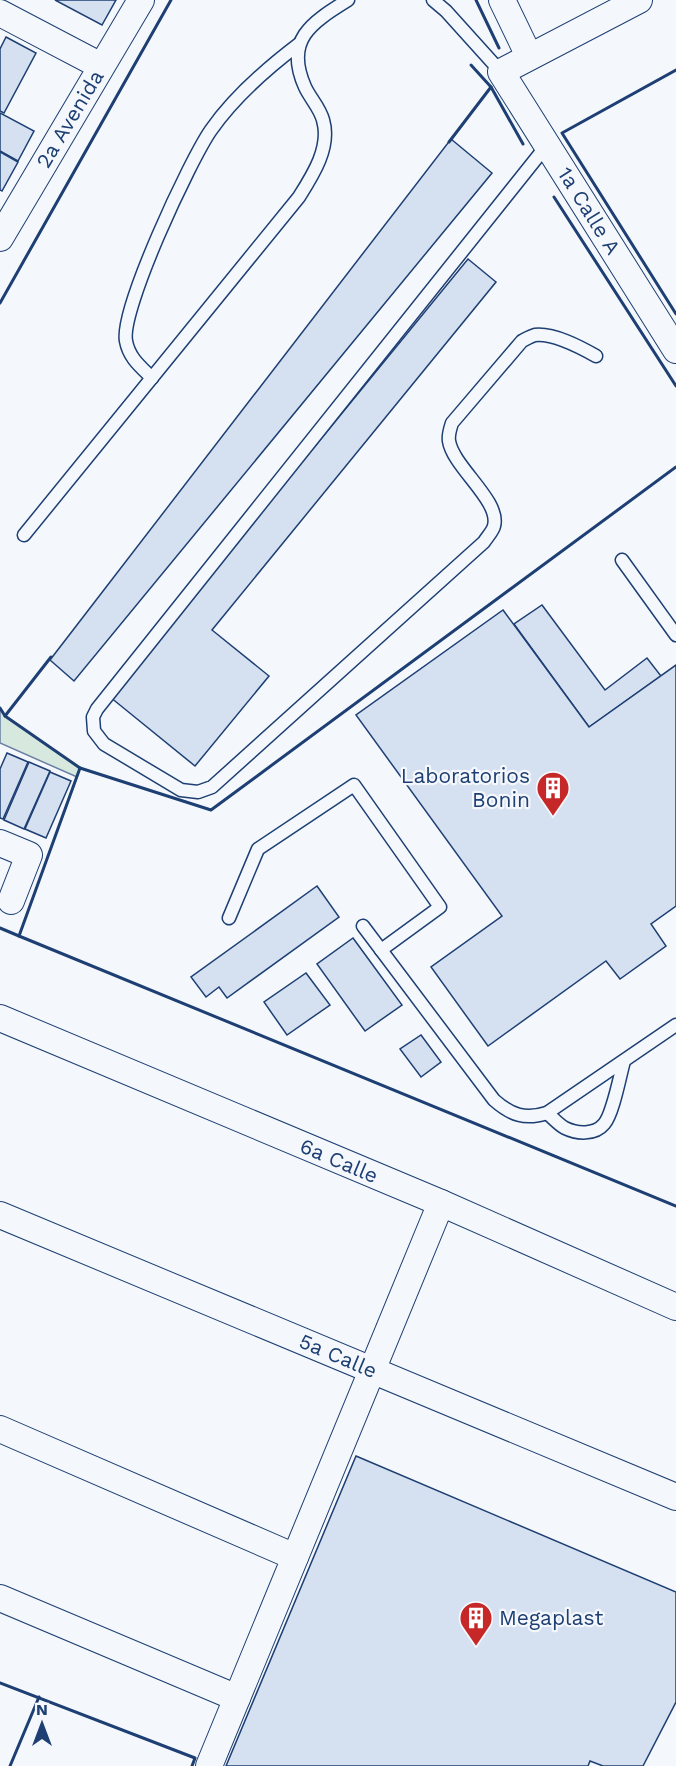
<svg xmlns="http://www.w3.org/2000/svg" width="676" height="1766" font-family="'Work Sans',sans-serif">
<rect width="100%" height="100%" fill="#f4f7fb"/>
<polygon fill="#d7e8df" stroke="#687fa3" stroke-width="1.5" points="0,708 5,716 80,768 77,777 0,743"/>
<g fill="#d5e0f0" stroke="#1d3f73" stroke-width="1.5">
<polygon points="55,0 116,0 102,25"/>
<polygon points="6,37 36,53 4,113 0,111 0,49"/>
<polygon points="0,113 34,131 18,161 0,151"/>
<polygon points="451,139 492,173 74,681 50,660"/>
<polygon points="0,152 18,162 2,191 0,190"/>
<polygon points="468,259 496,282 212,630 269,676 195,766 110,697"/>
<polygon points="542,605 605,690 647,658 661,676 589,727 514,624"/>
<polygon points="503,610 589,727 676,665 676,906 651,924 666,946 620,979 606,961 488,1046 431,967 502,916 356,715"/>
<polygon points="7,753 28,762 3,819 0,818 0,769"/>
<polygon points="29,762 50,771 24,829 4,820"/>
<polygon points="50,772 71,781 46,838 25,829"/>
<polygon points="317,886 339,917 227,998 219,987 206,997 191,977"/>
<polygon points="353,938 402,1005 365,1031 317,964"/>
<polygon points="306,973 330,1005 287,1035 264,1002"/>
<polygon points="421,1035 441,1062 421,1077 400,1049"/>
<polygon points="356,1456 676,1592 676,1702 643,1766 603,1766 590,1761 588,1766 226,1766"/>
</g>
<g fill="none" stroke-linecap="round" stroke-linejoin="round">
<g stroke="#1d3f73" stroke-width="15">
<g id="lane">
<polyline points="433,0 446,11 501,72"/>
<path d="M547,145l-450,564 -4,8 1,14 10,13 77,46 17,2 14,-5 272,-245c3,-5 9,-11 10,-16 7,-25 -41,-59 -45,-85 -1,-6 1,-12 3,-18l70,-82c4,-2 9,-5 13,-6 19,-2 45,12 61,21"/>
<path d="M152,378c-11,-11 -23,-20 -26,-37 -6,-31 64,-181 85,-211 23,-33 55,-61 88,-86"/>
<path d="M24,535l275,-338c14,-22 32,-50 24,-77 -3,-12 -13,-22 -18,-33 -21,-47 6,-64 43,-87"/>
<polyline points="622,560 676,635"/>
<polyline points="229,918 258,849 354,785 440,907 381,950"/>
<path d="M363,926l131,174c17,15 31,20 53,13l129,-88"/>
<path d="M547,1113c6,5 12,12 18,15 12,6 30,7 39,-4 9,-10 16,-49 20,-63"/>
</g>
</g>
<g stroke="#1d3f73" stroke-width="28">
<g id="street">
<polyline points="502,0 529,56"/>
<polyline points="639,0 501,72 676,350"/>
<polyline points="0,13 101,66"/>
<polyline points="0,238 141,0"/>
<polyline points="0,843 29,855 11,901"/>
<polyline points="0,1018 441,1203 676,1307"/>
<polyline points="0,1215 676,1497"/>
<polyline points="0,1429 295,1557"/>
<polyline points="0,1598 237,1698"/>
<polyline points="209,1766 441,1203"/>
</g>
</g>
<use href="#lane" stroke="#f4f7fb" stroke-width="12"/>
<use href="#street" stroke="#f4f7fb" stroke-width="26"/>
<g stroke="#1d3f73" stroke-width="3">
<polyline points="476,0 499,48"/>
<polyline points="471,65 491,87"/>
<polyline points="676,70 562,133 676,314"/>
<polyline points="449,142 491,87 523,144"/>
<polyline points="554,197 676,386"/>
<polyline points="0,303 171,0"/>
<polyline points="0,708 5,716 80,768 19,936 0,928"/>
<polyline points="5,716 51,657"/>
<polyline points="80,768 211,810 676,467"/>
<polyline points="19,936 676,1206"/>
<polyline points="0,1683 195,1758 192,1766"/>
<polyline points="10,1766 39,1697"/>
</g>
</g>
<defs>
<g id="building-pin" transform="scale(1.725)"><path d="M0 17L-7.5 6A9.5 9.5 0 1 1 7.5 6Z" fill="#c62828" stroke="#f4f7fb"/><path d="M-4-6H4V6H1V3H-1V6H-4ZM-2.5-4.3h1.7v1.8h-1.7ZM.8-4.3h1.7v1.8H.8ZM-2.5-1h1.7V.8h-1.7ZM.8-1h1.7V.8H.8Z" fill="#fff"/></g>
</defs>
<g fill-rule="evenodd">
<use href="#building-pin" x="553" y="788"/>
<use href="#building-pin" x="476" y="1618"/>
</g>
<g text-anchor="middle" stroke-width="4.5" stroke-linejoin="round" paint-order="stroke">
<g font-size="21" fill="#1d3f73" stroke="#f4f7fb">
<text transform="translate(70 119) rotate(-59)" y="7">2a Avenida</text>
<text transform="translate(589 211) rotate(58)" y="7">1a Calle A</text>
<text transform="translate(339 1161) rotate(23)" y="7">6a Calle</text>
<text transform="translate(338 1356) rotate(23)" y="7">5a Calle</text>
</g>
<g font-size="21" fill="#1d3f73" stroke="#f4f7fb" text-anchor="end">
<text x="530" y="783">Laboratorios<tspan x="530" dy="24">Bonin</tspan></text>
<text x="499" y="1625" text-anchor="start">Megaplast</text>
</g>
</g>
<g transform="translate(42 1724)" stroke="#f4f7fb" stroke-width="4.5" paint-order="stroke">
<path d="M0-4.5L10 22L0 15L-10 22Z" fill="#1d3f73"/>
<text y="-9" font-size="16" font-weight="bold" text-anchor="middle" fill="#1d3f73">N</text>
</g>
</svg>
